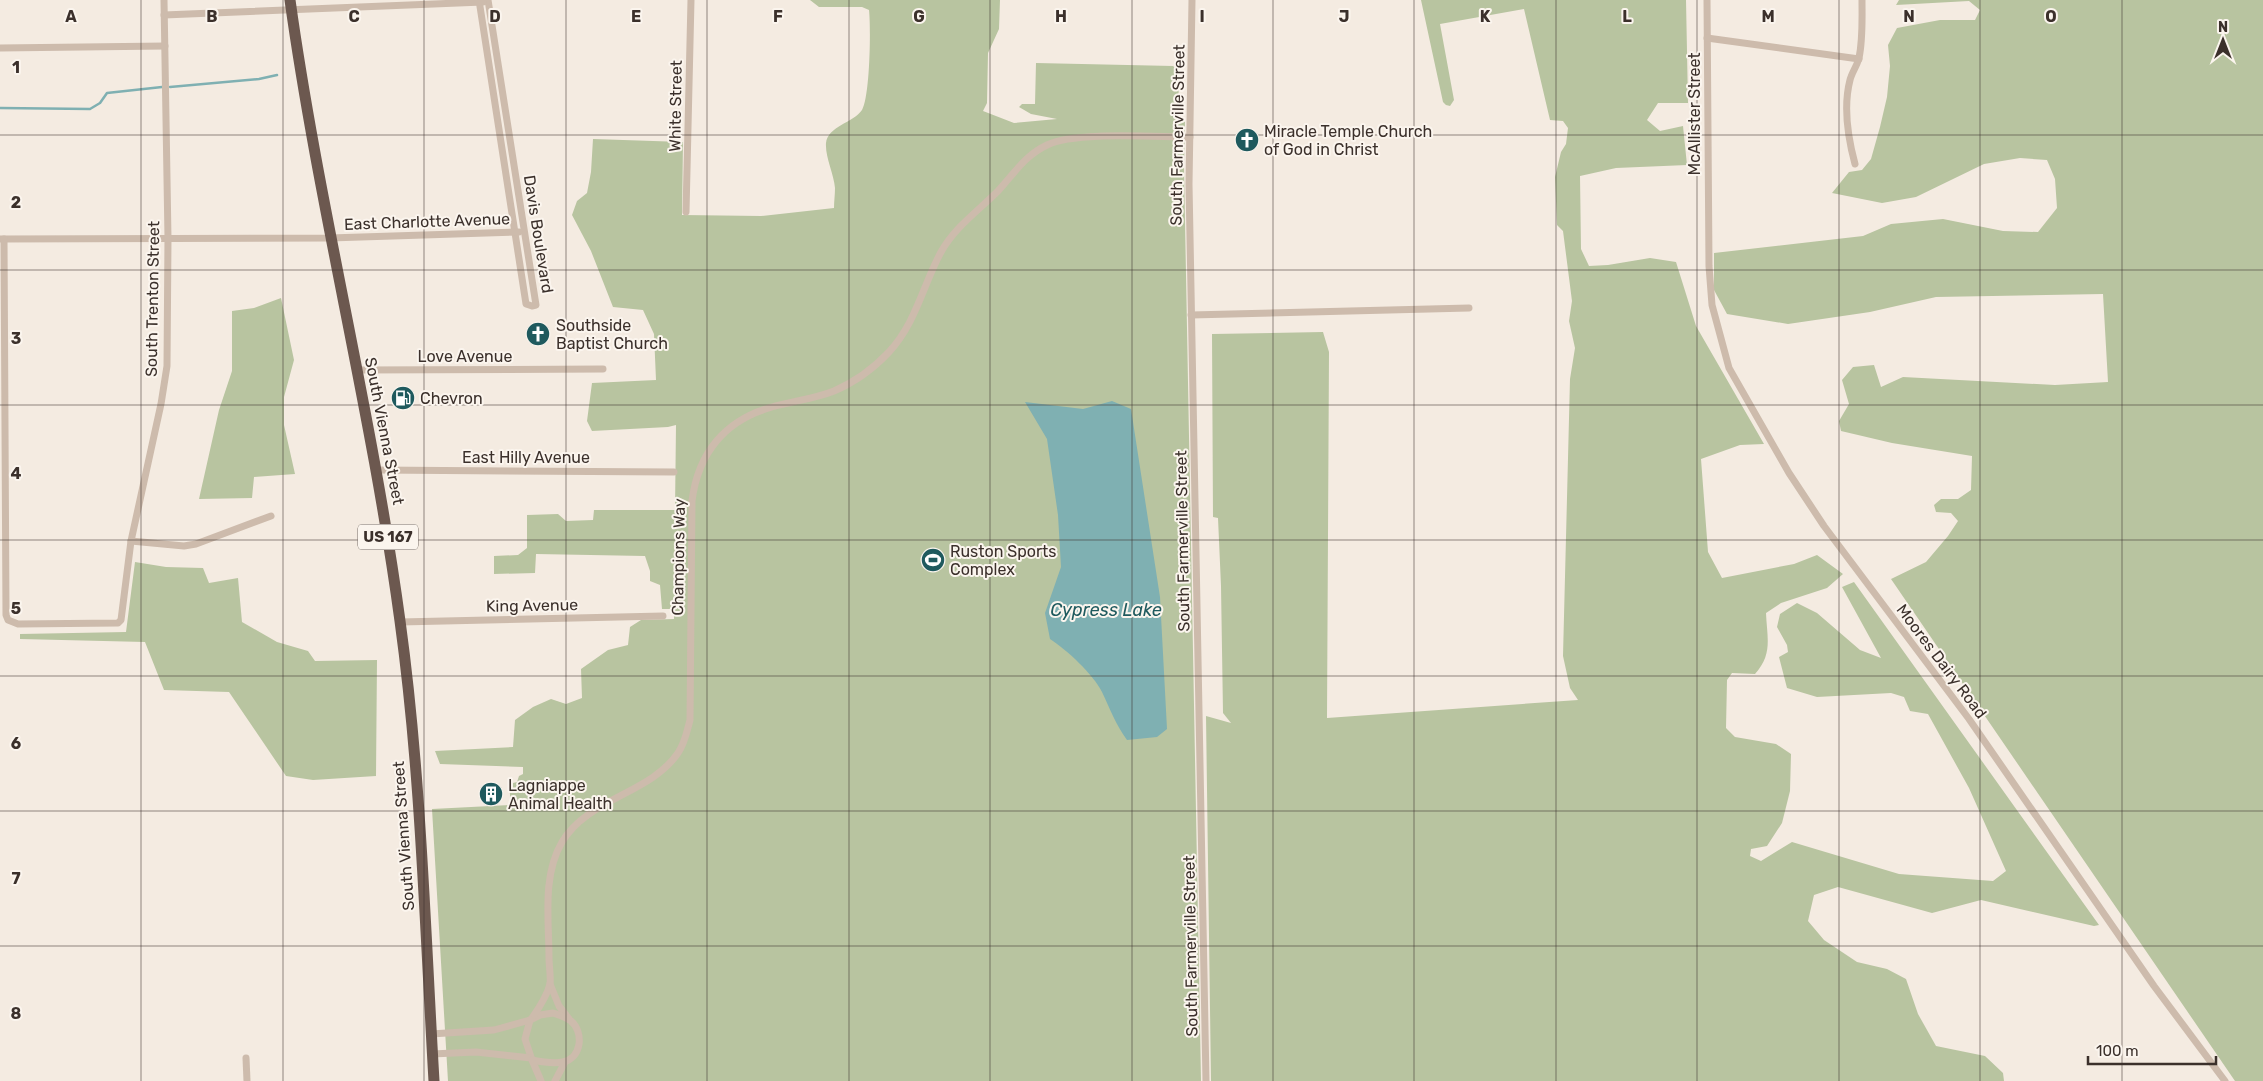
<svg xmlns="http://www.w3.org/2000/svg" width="2263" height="1081" font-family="Rubik,sans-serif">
<rect width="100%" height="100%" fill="#f4ebe1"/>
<g fill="#b8c4a0">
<path d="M810,0h190l-1,29 -11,24 -1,50 -4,8 31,12 43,-4 -26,-5 -12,-7 3,-3h13l1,-41 137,3 6,5 -1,48 -3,1h10l-1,47 17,914h-753l-16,-272 79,-4 -2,-21 8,-2 2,-6 4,-2v-7l-83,-3 -5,-13 78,-4 2,-27 18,-13 18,-8 15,5 16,-6 -1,-29 27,-19 20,-5 2,-18 11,-7 33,-1v-10h-12l-2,-24 -10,-4v-10l-5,-15 -109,-2 -1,19 -41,1v-18l24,-1 9,-7v-33l31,-1 8,7 27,-1 1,-10h81l1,-85 -8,2 -76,4 -5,-10 5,-38 64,-3 -2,-46 -11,-24 -30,-3 -22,-56 -19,-36 5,-14 10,-8 4,-21 2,-33 90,3 -1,73 79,1 73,-8c0,-7 1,-13 1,-20 -1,-14 -10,-31 -9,-45 2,-17 27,-20 36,-33 8,-14 9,-82 7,-100l-7,-3h-43z"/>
<path d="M1421,0h265l2,103h-30l-11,17 13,11 23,-5 4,39 -71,3 -36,8 1,73 8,17 19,-1 42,-7 26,4 20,64 68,118 -24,1 -39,14 7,93 14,26 72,-14 23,-9 26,19 -16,14 -46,15 -15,10c1,25 7,41 -11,61l-23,-1 -5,7 -1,48 9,9 41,7 15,10 -1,37 -8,32 -15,23 -16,3 -1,7 11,5 31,-19 107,32 94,7 13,-10 -37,-83 -41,-74 -18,-3 -6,-14 -13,-4 -74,4 -30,-9 -8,-31 9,-5 -1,-7 -10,-18 3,-13 17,-11 20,10 43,37 21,8 -39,-71 12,-5 245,343 -5,1 -113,-26 -49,13 -94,-26 -24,8 -6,26 16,19 33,22 30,7 19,10 12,35 18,32 49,10 18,17 1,8h-793l-5,-365 25,7 -8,-10 -2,-127 -3,-68 -5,-1 -1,-183 111,-2 6,20 -2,366 251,-18 -8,-12 -7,-32 7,-277 5,-31 -6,-27 3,-20 -9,-70 -6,-6 -2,-48 6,-25 5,-8 2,-16 -5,-7 -13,-1 -26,-111 -84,15 14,76 -4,6 -4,-1 -3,-3z"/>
<polygon points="1899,0 2263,0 2263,1081 2235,1081 1891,579 1926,562 1948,536 1958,521 1951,513 1936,512 1934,505 1941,499 1958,499 1971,490 1972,456 1892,443 1841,431 1839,421 1849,404 1842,380 1853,367 1874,365 1881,387 1903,377 2055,385 2108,382 2103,294 1936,297 1870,312 1788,324 1727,314 1714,290 1714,253 1863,236 1891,224 1943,219 2003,231 2038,232 2057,208 2055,179 2047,160 2020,158 1984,164 1916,197 1882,203 1832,193 1849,172 1862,170 1871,159 1880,127 1887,97 1890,66 1888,45 1897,28 1940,20 1975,20 1980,10 1969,1 1896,5"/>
<polygon points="281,298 294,360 284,397 284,425 295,474 254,477 252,498 199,499 219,410 232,371 232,311 254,308"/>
<polygon points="135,562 166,567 203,568 209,583 238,578 242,622 277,642 308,651 315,661 377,660 376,776 313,780 286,776 229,692 164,690 145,642 20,639 20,634 126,632"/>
</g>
<path fill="#7fb0b2" d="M1112,401l19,8 29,188 7,132 -10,8 -30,3c-11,-15 -17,-31 -25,-48 -9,-18 -35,-42 -52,-53l-5,-26 16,-46 -3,-52 -11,-76 -22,-37 58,7z"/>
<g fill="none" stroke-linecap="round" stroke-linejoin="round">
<g stroke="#7fb0b2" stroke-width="2.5">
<polyline points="170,87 259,79 277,75"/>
<polyline points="0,108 90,109 100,103 107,93 162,87"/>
</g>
<g stroke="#cdbbac" stroke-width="7">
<polyline points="479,0 526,304 532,306 536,305 488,0"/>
<polyline points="1192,0 1189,184 1206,1081"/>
<polyline points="1707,0 1709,266 1712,305 1729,368 1789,473 1824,526 1969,719 2154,986 2225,1081"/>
<polyline points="164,15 483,2"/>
<polyline points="1707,38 1859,59"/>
<polyline points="0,48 165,46"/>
<path d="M1855,164c-7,-26 -12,-57 -5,-84 2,-8 7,-14 9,-22 4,-19 3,-39 3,-58"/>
<polyline points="686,212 691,0"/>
<polyline points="0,239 330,238 519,232"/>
<polyline points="4,239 6,615 8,620 18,624 118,623 121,620 131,541 161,404 167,366 168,238 164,0"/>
<polyline points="1191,315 1469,308"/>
<polyline points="357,370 603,369"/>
<polyline points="377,470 674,472"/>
<polyline points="131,541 184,546 196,544 271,516"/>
<polyline points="400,622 663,616"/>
<polyline points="550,984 559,1006 569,1019"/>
<path d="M553,1013c6,2 13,4 18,8 13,11 11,37 -8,41 -10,2 -21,0 -31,-2l-7,-21 5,-19 10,-5z"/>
<path d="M532,1018c7,-10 15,-22 18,-34 1,-8 -1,-18 -1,-26 0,-38 -7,-82 13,-116 26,-44 88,-48 116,-89 7,-10 9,-22 12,-33l2,-219c6,-48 33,-81 80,-94 21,-6 42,-8 62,-16 21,-9 40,-23 55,-39 27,-29 34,-67 52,-100 14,-25 37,-41 57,-61 16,-17 26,-35 49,-46 28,-14 108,-8 143,-8"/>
<polyline points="431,1034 494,1030 530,1020"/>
<polyline points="432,1054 476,1052 531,1058"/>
<polyline points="246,1058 247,1081"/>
<polyline points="532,1060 541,1081"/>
<polyline points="555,1081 565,1062"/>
</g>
<path stroke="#6c584f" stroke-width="11" d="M290,0c29,208 82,413 110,621 21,152 25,307 34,460"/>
</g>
<path fill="none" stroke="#3b302b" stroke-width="1" stroke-opacity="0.55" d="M141,0v1081M283,0v1081M424,0v1081M566,0v1081M707,0v1081M849,0v1081M990,0v1081M1132,0v1081M1273,0v1081M1414,0v1081M1556,0v1081M1697,0v1081M1839,0v1081M1980,0v1081M2122,0v1081M0,135h2263M0,270h2263M0,405h2263M0,540h2263M0,676h2263M0,811h2263M0,946h2263"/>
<defs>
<g id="church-disc" transform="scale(1.25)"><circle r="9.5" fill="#1f5a5e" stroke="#fbf5ee"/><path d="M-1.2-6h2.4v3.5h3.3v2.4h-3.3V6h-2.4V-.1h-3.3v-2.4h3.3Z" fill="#fff"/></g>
<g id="fuel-disc" transform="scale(1.25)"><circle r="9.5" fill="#1f5a5e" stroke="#fbf5ee"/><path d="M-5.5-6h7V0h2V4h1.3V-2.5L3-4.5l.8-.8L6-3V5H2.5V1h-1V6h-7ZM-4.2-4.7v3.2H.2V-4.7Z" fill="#fff"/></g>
<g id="stadium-disc" transform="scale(1.25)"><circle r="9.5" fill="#1f5a5e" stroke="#fbf5ee"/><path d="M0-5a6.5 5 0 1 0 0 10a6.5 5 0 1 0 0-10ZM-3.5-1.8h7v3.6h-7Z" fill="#fff"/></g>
<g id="building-disc" transform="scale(1.25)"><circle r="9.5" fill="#1f5a5e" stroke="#fbf5ee"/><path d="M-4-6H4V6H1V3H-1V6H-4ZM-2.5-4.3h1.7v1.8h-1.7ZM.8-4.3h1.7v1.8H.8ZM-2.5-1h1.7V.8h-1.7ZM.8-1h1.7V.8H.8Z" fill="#fff"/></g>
</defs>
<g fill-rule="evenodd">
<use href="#church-disc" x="1247" y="140"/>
<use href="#church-disc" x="538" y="334"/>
<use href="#fuel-disc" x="403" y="398"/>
<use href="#stadium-disc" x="933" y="560"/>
<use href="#building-disc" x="491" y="794"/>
</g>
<g text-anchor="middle" stroke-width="4" stroke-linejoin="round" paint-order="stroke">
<rect fill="#fbf5ee" stroke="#756b66" stroke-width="1" x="358" y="524.5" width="60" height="25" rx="4"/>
<g font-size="15" font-weight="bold" fill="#3b302b">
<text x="388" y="542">US 167</text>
</g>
<g font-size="16" fill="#3b302b" stroke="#fbf5ee">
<text transform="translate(675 106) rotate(-89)" y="6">White Street</text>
<text transform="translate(1694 114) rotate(-90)" y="6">McAllister Street</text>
<text transform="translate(1177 135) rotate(-89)" y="6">South Farmerville Street</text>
<text transform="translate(427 221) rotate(-2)" y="6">East Charlotte Avenue</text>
<text transform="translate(539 234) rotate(81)" y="6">Davis Boulevard</text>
<text transform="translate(152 299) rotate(-89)" y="6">South Trenton Street</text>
<text x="465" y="362">Love Avenue</text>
<text transform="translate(385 431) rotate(79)" y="6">South Vienna Street</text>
<text x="526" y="463">East Hilly Avenue</text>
<text transform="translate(1182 541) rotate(-91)" y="6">South Farmerville Street</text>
<text transform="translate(678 557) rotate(-89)" y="6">Champions Way</text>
<text transform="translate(532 605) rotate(-1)" y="6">King Avenue</text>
<text transform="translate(1942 661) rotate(53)" y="6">Moores Dairy Road</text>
<text transform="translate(403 836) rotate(-94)" y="6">South Vienna Street</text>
<text transform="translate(1190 946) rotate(-91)" y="6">South Farmerville Street</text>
</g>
<g font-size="16" fill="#3b302b" stroke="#fbf5ee" text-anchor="start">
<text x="1264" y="137">Miracle Temple Church<tspan x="1264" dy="18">of God in Christ</tspan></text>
<text x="556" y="331">Southside<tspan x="556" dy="18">Baptist Church</tspan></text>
<text x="420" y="404">Chevron</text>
<text x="950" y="557">Ruston Sports<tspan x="950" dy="18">Complex</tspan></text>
<text x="508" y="791">Lagniappe<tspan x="508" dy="18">Animal Health</tspan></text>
</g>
<g font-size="18" font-style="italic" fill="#1f5a5e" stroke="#fbf5ee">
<text x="1106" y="616">Cypress Lake</text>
</g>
</g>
<g font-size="16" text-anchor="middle" font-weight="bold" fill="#3b302b" stroke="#fbf5ee" stroke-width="4" stroke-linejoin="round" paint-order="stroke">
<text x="71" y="22">A</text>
<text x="212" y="22">B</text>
<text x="354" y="22">C</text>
<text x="495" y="22">D</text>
<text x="636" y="22">E</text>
<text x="778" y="22">F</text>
<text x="919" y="22">G</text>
<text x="1061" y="22">H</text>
<text x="1202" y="22">I</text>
<text x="1344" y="22">J</text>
<text x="1485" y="22">K</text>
<text x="1627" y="22">L</text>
<text x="1768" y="22">M</text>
<text x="1909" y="22">N</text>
<text x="2051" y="22">O</text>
<text x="16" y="73">1</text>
<text x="16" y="208">2</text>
<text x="16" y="344">3</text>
<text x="16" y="479">4</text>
<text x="16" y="614">5</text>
<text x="16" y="749">6</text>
<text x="16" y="884">7</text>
<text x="16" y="1019">8</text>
</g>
<g transform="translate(2223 40)" stroke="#fbf5ee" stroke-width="4" paint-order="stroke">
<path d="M0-4L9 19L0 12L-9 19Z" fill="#3b302b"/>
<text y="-8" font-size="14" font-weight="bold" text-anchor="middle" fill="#3b302b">N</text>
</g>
<path d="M2088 1056v8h128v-8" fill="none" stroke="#3b302b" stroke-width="2.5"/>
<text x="2096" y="1056" font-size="15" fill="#3b302b" stroke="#fbf5ee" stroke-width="4" paint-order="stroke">100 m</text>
</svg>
